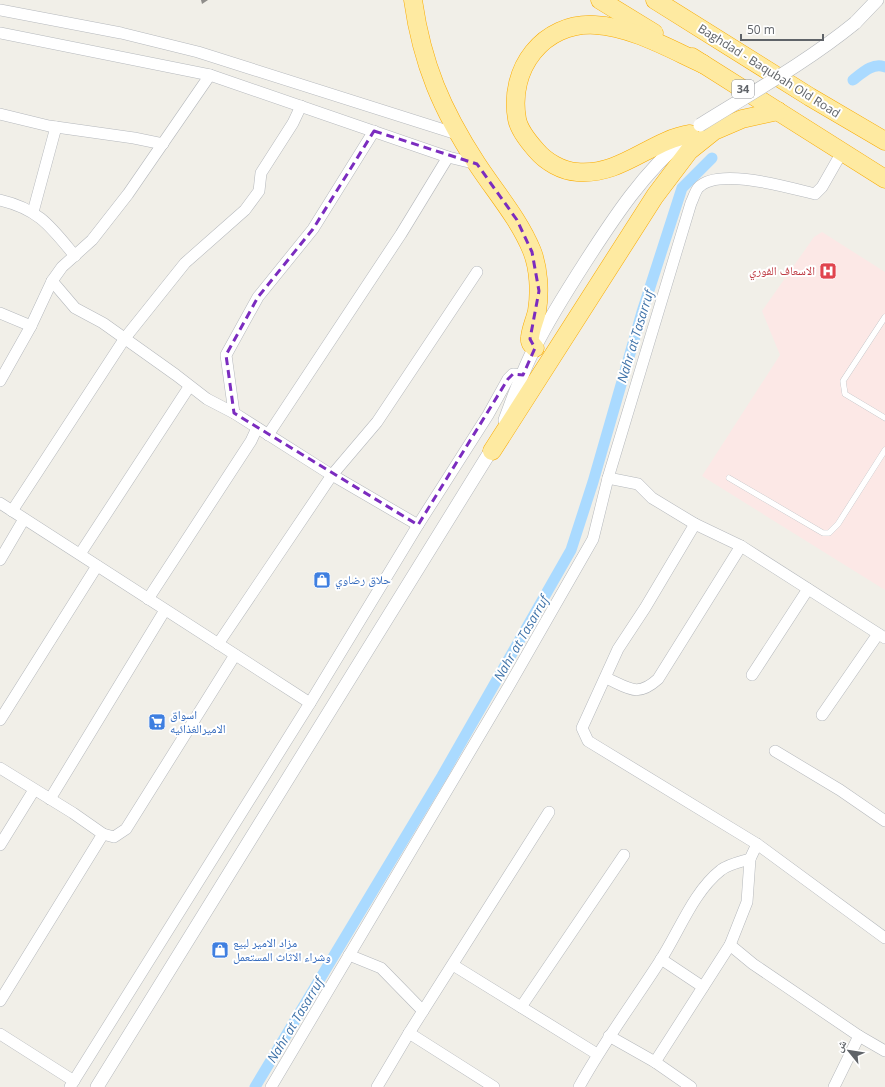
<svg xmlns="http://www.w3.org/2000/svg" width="885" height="1087" font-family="'Open Sans','Noto Naskh Arabic',sans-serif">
<rect width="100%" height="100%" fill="#f1efe8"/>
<polygon fill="#fce8e6" points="822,232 885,272 885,590 702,476 780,355 762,311 814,237"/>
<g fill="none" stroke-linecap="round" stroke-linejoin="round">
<g stroke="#aadaff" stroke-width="11">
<path d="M853,80c9,-7 20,-18 32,-13"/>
<polyline points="255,1087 442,776 571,550 593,482 642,312 682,188 712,158"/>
</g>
<g stroke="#b5b8bc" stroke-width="6">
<g id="service">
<polyline points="885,317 843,381 845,394 885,418"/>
<polyline points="729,478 823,533 829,533 838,524 885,450"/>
</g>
</g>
<g stroke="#b5b8bc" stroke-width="12">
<g id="minor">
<polyline points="0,10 121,33 198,52 460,135"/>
<polyline points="0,33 210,75 448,157 477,164"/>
<polyline points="0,114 49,126 134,138 163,144"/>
<path d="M842,152l-20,35 -7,7c-25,-6 -98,-28 -117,-6 -3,4 -5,11 -7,15l-83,275 30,6 14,14 43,26 46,22 144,92"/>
<path d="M0,200c39,9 51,27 75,56"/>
<polyline points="33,212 56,127"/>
<polyline points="52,281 75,308 103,323 176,375 207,399 234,413 327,472 418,525"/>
<polyline points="0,313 31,326"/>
<polyline points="0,381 31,326 52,281 62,267 92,240 128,194 210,75"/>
<polyline points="234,413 226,355 258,297 313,229 374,131"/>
<polyline points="268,435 401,234 448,157"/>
<polyline points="0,503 310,703"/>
<polyline points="12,511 125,338 185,263 245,210 259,191 261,173 293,123 301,106"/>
<polyline points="695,524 645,608 618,649 582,728 588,741 757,844"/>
<polyline points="80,554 189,387"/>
<polyline points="0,560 24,519"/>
<polyline points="148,599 251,441 257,428"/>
<polyline points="218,644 332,475 377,422 477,272"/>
<polyline points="752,675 808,589"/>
<path d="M606,678c23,10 31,20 52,1l83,-133"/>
<polyline points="822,715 878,634"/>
<polyline points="0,720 97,566"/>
<polyline points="775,751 840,790 885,821"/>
<polyline points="0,768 73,813 103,834 114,837 126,829 235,655"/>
<polyline points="50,799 165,610"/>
<polyline points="0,845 34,790"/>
<polyline points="730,945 753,964 859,1036 834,1087"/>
<polyline points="349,955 381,968 423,1011"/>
<polyline points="661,959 703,987"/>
<polyline points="453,965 597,1054"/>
<polyline points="0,1001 103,834"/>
<polyline points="521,1007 624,855"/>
<polyline points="409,1033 494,1087"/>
<polyline points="0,1034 74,1081"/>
<polyline points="609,1036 655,1062 691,1087"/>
<polyline points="859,1036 885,1051"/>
<polyline points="655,1062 730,945 747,902 750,859 757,844 885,938"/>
<polyline points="70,1087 310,703 418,525 488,415 508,379 513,374 523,375"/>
<polyline points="271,1087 510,684 593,539 608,478"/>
<polyline points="377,1087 409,1033 549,812"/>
<path d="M579,1087c24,-44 54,-84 81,-126 19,-29 33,-69 61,-91 8,-6 19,-8 29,-11"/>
</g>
</g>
<g stroke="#b5b8bc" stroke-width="14">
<g id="tertiary">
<polyline points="855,23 877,0"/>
<path d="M505,420c9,-24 18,-50 30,-73 15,-30 33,-58 51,-86 29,-45 58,-89 99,-123"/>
<polyline points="97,1087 495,444"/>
</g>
</g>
<g stroke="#f9ab00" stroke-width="19">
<g id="trunk">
<path d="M413,0c9,64 29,110 64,164 19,29 42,55 55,87 7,18 8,41 5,60 -2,9 -6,17 -7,26 -1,5 1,7 5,11"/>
<polyline points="600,0 654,33"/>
<polyline points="655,0 810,97 885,141"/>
<polyline points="692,57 885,179"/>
<path d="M690,134c-39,6 -69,42 -113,38 -15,-1 -31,-10 -41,-22 -8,-9 -17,-20 -19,-31 -9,-50 26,-97 78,-94 37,2 75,24 108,39"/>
<polyline points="492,451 655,196 689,151 714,131 742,119 778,111"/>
</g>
</g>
<use href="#service" stroke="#fff" stroke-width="5.5"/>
<use href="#minor" stroke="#fff" stroke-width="11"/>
<use href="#tertiary" stroke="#fff" stroke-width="13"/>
<use href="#trunk" stroke="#feeaa1" stroke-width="18"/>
<g stroke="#b5b8bc" stroke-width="14" stroke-linecap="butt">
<path id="tertiary-bridge" d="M700,125c53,-33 107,-63 155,-102"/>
</g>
<use href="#tertiary-bridge" stroke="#fff" stroke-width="13"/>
</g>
<polygon fill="#8f8d8a" points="201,0 208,0 202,4"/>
<path fill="none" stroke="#7b2cbf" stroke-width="3" stroke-dasharray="8 5" stroke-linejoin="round" d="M374,131l103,33 40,56 15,32 7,39 -9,48 5,9 -12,27 -10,-1 -5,5 -90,146 -184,-112 -8,-58 32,-58 55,-68z"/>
<defs>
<g id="hospital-square" transform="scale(0.9)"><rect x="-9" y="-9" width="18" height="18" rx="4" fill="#e0444e" stroke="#fff"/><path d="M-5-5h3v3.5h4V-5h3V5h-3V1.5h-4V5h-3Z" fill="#fff"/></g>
<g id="shop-square" transform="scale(0.9)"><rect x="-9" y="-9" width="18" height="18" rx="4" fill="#3f7fe0" stroke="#fff"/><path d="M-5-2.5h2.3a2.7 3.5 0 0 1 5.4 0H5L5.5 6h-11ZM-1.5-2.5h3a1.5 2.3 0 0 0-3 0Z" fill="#fff"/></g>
<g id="supermarket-square" transform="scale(0.9)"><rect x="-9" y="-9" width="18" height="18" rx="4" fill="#3f7fe0" stroke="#fff"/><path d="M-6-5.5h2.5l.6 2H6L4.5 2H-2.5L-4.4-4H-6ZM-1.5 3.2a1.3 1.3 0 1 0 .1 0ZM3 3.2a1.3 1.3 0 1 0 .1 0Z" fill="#fff"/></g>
</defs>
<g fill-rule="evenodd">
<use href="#hospital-square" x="828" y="271"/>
<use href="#shop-square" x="322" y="580"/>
<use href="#supermarket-square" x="157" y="722"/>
<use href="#shop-square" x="220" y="950"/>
</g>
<g text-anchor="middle" stroke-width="4" stroke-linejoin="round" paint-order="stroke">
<rect fill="#fff" stroke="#8f9295" stroke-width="1" x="732" y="80" width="22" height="18" rx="3"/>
<g font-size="11" font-weight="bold" fill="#5f6368">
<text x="743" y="93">34</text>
</g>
<g font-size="12" fill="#5f6368" stroke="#fff">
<text transform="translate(769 71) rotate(32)" y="4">Baghdad - Baqubah Old Road</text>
</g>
<g font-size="12" fill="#be3a42" stroke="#fff" text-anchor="end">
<text x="815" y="275">الاسعاف الفوري</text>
</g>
<g font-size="12" fill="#366cbe" stroke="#fff" text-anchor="start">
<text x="335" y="584">حلاق رضاوي</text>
<text x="170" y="719">اسواق<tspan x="170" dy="14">الاميرالغذائيه</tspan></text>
<text x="233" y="947">مزاد الامير لبيع<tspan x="233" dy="14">وشراء الاثاث المستعمل</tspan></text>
</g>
<g font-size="13" font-style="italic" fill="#4174aa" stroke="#fff">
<text transform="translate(635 336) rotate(-73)" y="5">Nahr at Tasarruf</text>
<text transform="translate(521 638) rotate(-60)" y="5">Nahr at Tasarruf</text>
<text transform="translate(295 1020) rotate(-59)" y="5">Nahr at Tasarruf</text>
</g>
</g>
<g transform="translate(849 1051) rotate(300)" stroke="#ffffff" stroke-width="3" paint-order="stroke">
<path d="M0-3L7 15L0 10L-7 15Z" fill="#5f6368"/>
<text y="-6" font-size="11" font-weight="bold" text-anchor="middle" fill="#5f6368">ش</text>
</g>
<path d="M741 34v6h82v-6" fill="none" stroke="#5f6368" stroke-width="2"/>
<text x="747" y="34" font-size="12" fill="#5f6368" stroke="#ffffff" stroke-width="3" paint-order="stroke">50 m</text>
</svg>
